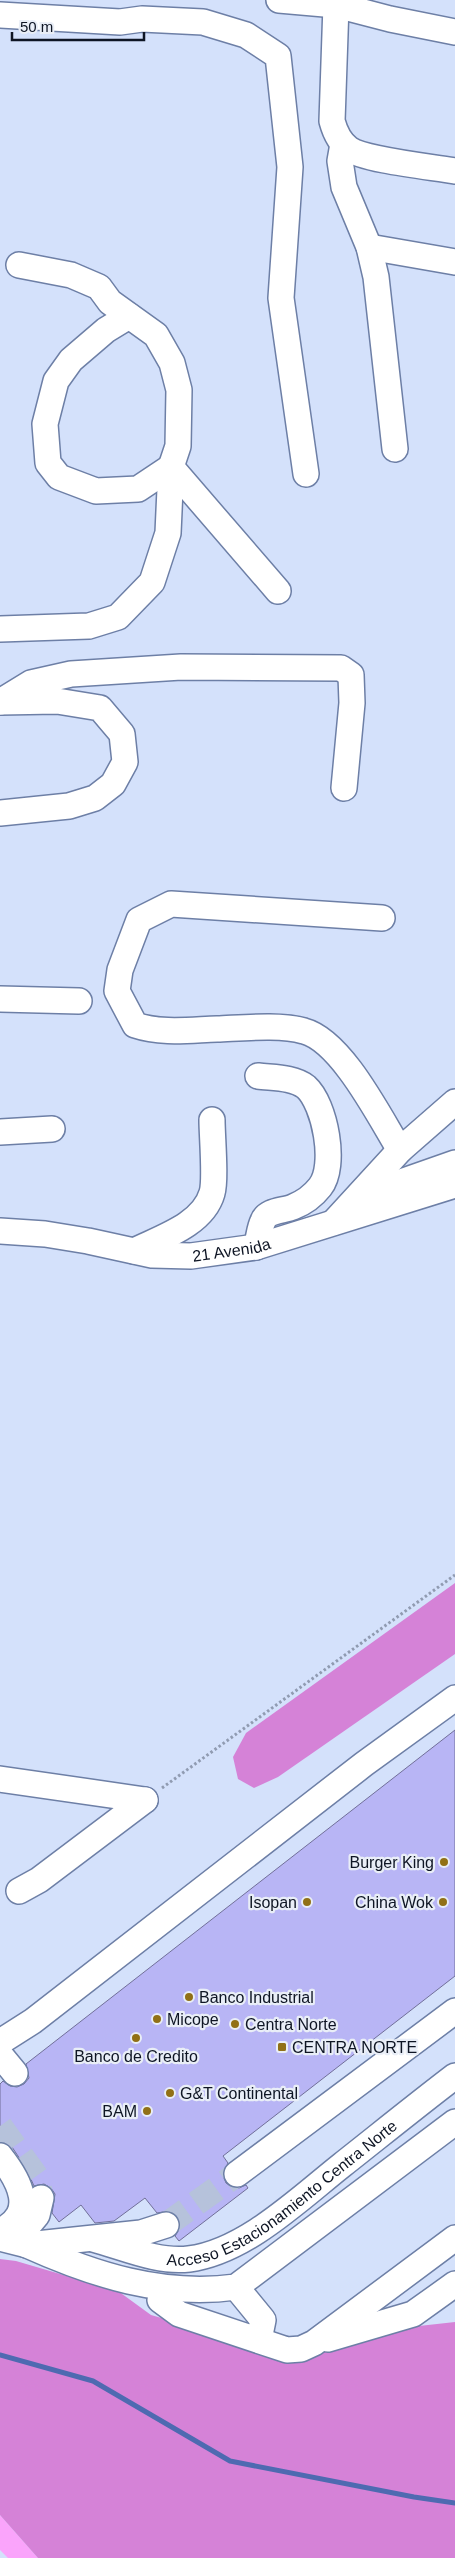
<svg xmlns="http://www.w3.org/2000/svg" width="455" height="2558" font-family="Arial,sans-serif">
<rect width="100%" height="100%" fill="#d4e1fb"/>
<polygon fill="#faa4fb" points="0,2515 38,2558 8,2558 0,2550"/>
<g fill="#d582d7">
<polygon points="455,1583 455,1654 278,1777 254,1788 238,1779 233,1757 246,1733"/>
<polygon points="0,2259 16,2261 118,2291 151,2315 270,2349 347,2334 455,2322 455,2558 38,2558 0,2515"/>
</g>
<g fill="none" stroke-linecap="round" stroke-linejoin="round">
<polyline stroke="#4e6ab1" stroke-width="5" points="0,2355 93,2381 230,2461 414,2497 455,2503"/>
</g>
<polygon fill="#b8b5f5" stroke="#716f99" points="455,1730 455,1976 223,2156 228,2163 223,2175 226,2183 232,2187 239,2188 246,2185 248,2188 179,2241 175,2236 180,2228 176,2215 169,2211 157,2213 145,2198 114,2221 95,2223 81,2205 59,2222 52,2213 55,2194 51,2188 44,2184 34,2186 26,2168 12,2147 0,2142 0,2084 3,2081 10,2086 17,2087 24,2084 29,2078 26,2064"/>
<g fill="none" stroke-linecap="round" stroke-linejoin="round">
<g stroke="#b6c2db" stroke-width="25" stroke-dasharray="25 12" stroke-linecap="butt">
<polyline points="0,2126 38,2179 41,2198"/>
<polyline points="166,2225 237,2174"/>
</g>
<g stroke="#6d7fa6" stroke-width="28">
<g id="minor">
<polyline points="279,0 336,5 390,19 455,32"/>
<path d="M340,0l-4,5 -4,116c3,11 7,21 17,28 15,11 84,18 106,22"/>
<polyline points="0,15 120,22 142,19 203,22 246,35 278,56 290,167 281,298 306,474"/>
<polyline points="343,144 340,161 344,187 369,247 376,277 395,449"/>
<polyline points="369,247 455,262"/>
<polyline points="129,316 106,330 71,360 56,381 45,424 48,463 59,477 96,491 138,489 171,467 278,591"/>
<polyline points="0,629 89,626 118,617 152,582 168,533 171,467 178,446 179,390 172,363 156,335 110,302 99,287 71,275 19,265"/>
<polyline points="0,702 31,683 71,674 181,667 341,668 351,675 352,703 344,788"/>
<polyline points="0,702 57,701 100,708 122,734 125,762 113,784 95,798 69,806 0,813"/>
<path d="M382,918l-211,-14 -32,16 -19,50 -3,21 18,34c27,9 54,5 82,4 25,-1 64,-5 87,2 38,10 76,87 96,119"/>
<polyline points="0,999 79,1001"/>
<polyline points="0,1132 52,1129"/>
<polyline points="361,1196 455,1163"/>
<polyline points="334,1222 400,1150 455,1102"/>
<path id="s1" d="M0,1231l45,3 43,7 64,14 39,1 65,-9 199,-62"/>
<path d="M256,1247c3,-8 3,-18 7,-26 4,-11 20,-10 30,-14 10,-4 20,-11 27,-20 17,-21 5,-83 -14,-100 -13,-10 -33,-9 -48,-11"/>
<path d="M134,1251c26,-13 69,-26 78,-58 4,-13 0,-57 0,-73"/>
<polyline points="0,1779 145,1800"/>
<polyline points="19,1891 39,1880 145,1800"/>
<polyline points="0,2042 33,2021 364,1764 455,1698"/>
<polyline points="1,2056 15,2073"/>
<path d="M0,2156c19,24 38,57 0,75"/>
<polyline points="237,2174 455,2011"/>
<polyline points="22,2233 37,2215 41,2198"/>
<polyline points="0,2238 27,2245 141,2233 166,2225"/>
<path id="s2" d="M93,2239c30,8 65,24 96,20 56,-7 110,-60 153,-94 38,-30 75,-60 113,-89"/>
<path d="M27,2245c67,30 135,52 209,42l219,-165"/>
<polyline points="236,2287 263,2320 259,2340"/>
<polyline points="160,2300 179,2314 287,2350 301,2349 314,2343 455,2238"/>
<polyline points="328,2339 413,2314 455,2284"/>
</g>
</g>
<polyline stroke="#909bb1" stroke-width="3" stroke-dasharray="2.5 2.5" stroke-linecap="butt" points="162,1788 455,1575"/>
<use href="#minor" stroke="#fff" stroke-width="25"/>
</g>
<g fill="#917016" stroke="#e9eef7" stroke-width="2">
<circle cx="444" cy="1862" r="5"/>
<circle cx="307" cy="1902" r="5"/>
<circle cx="443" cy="1902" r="5"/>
<circle cx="189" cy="1997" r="5"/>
<circle cx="157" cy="2019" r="5"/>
<circle cx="235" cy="2024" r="5"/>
<circle cx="136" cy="2038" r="5"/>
<rect x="277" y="2042" width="10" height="10" rx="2.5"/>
<circle cx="170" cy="2093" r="5"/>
<circle cx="147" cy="2111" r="5"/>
</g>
<g text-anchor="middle" stroke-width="4.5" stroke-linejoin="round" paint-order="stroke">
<g font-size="16" fill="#0e1524" stroke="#e9eef7">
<text dy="6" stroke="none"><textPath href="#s1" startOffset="234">21 Avenida</textPath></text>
<text dy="6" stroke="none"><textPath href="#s2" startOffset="212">Acceso Estacionamiento Centra Norte</textPath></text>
</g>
<g font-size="16" fill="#0e1524" stroke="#e9eef7" text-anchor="start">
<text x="434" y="1868" text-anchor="end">Burger King</text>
<text x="297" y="1908" text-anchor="end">Isopan</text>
<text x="433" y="1908" text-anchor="end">China Wok</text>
<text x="199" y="2003">Banco Industrial</text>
<text x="167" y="2025">Micope</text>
<text x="245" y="2030">Centra Norte</text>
<text x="292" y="2053">CENTRA NORTE</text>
<text x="136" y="2062" text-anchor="middle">Banco de Credito</text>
<text x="180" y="2099">G&amp;T Continental</text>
<text x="137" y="2117" text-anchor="end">BAM</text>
</g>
</g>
<path d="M12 32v8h132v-8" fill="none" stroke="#0e1524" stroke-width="2.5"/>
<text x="20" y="32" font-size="15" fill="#0e1524" stroke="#e9eef7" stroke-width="4" paint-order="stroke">50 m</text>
</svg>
